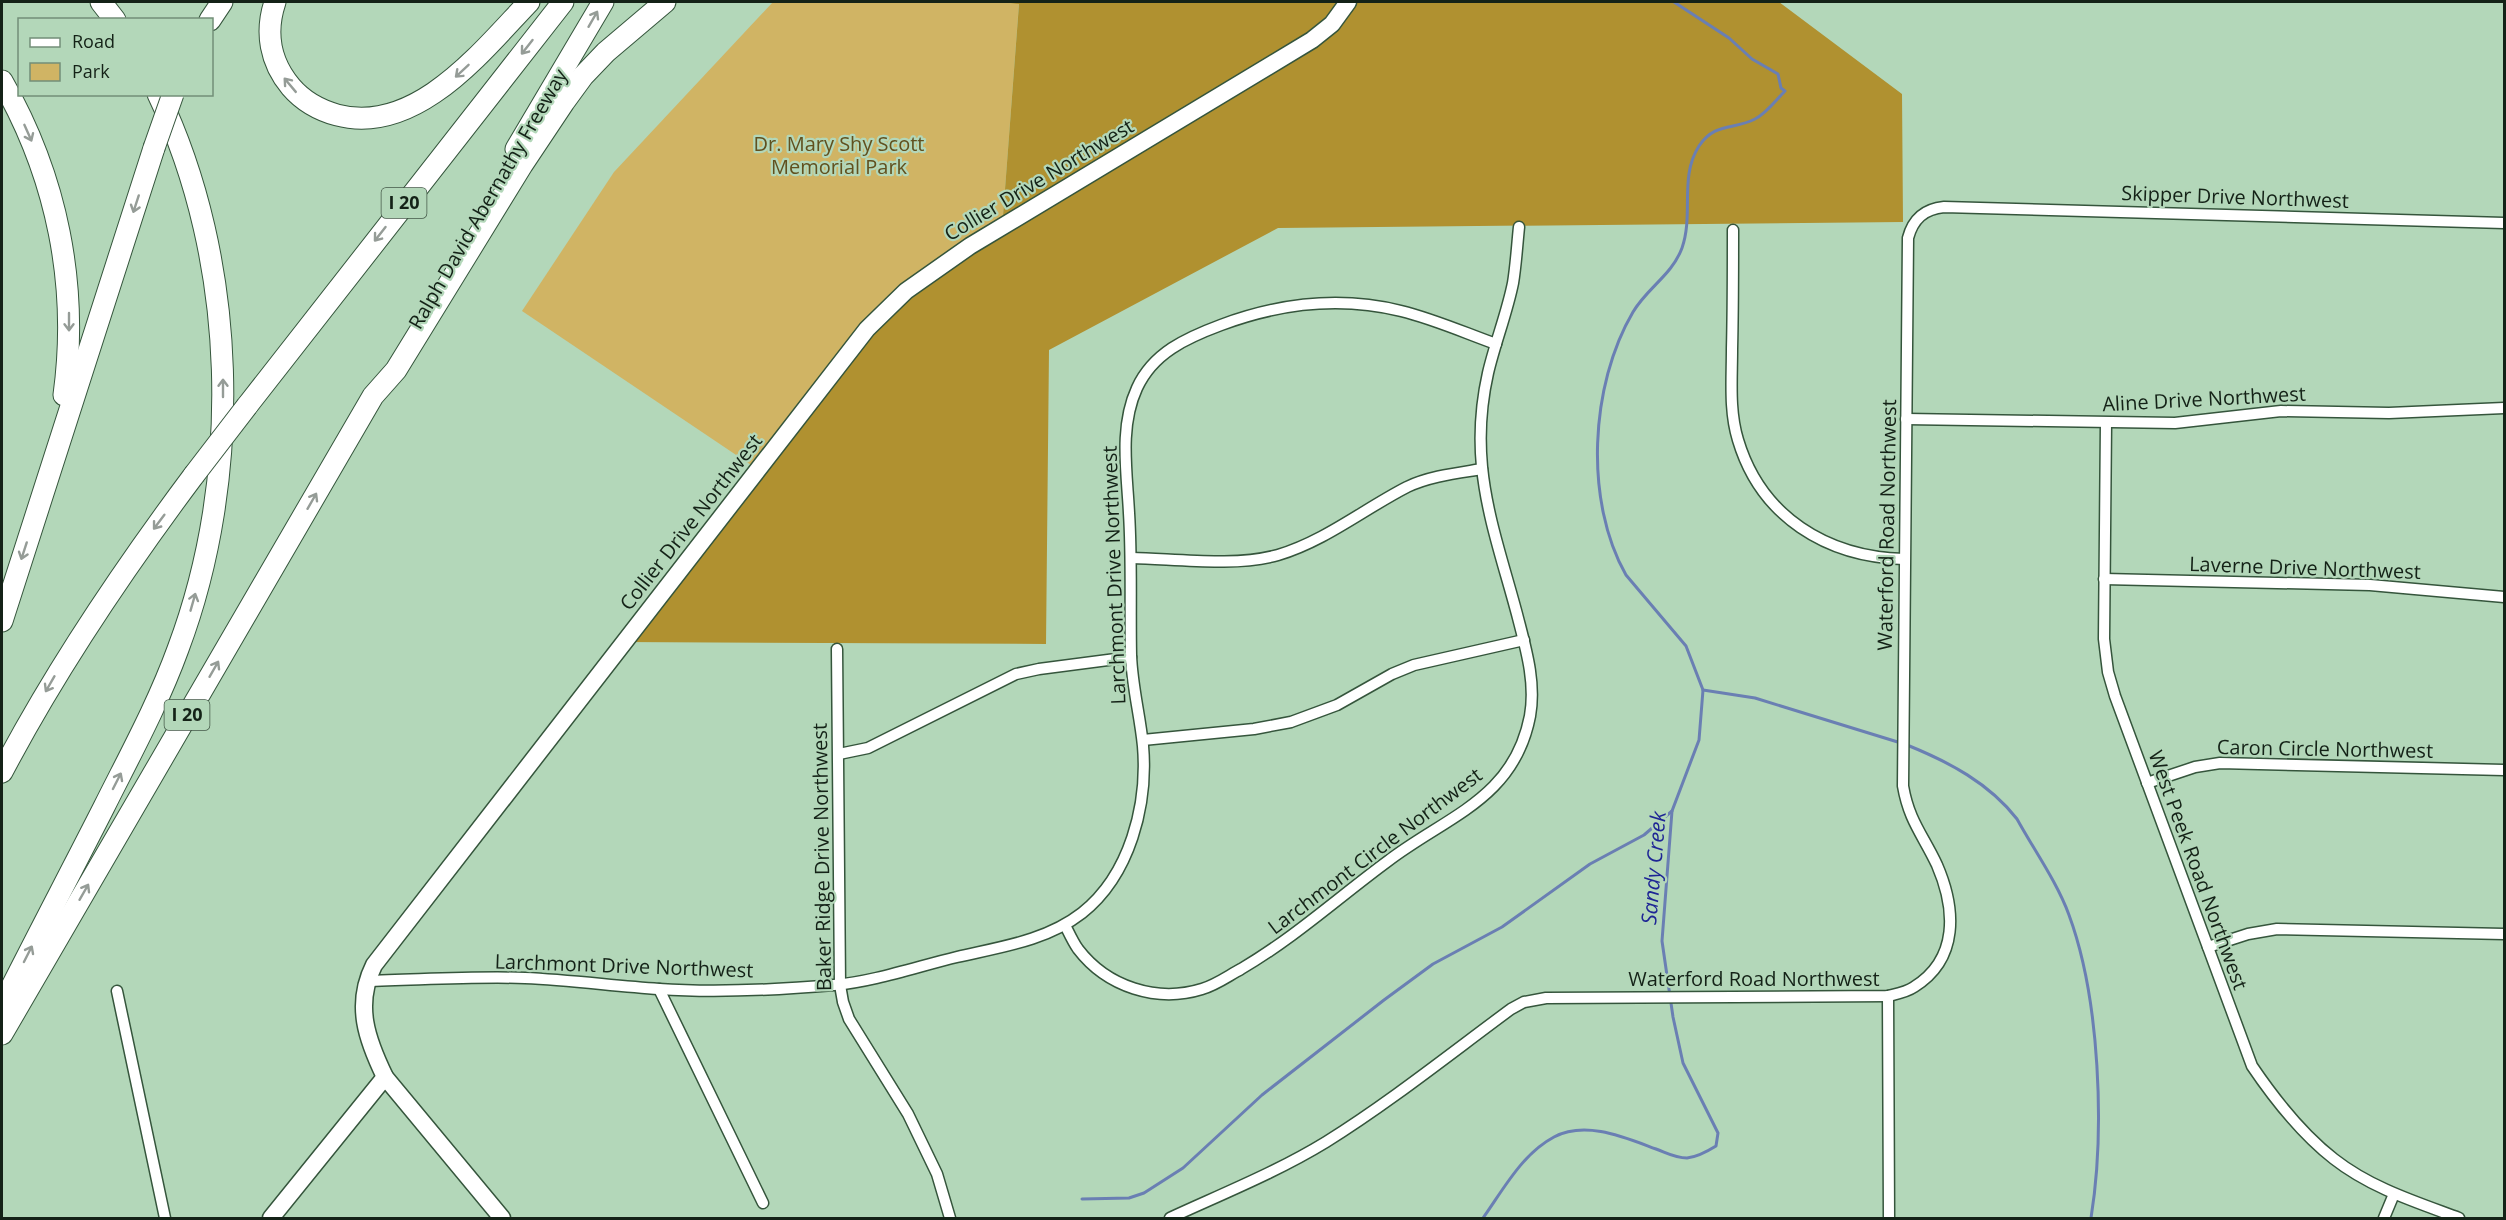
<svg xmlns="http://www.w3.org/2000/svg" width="2506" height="1220" font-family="'Open Sans',sans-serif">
<rect width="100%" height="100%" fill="#b3d7b9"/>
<polygon fill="#d0b464" points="773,2 1019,3 1002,229 754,467 522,311 614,172"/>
<polygon fill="#b09130" points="1003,2 1779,2 1902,94 1903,222 1278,228 1049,350 1046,644 621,642 863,328 1002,229 1019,4"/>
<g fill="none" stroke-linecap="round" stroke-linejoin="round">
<g stroke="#6a7fb3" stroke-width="3">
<polyline points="1703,690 1755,698 1901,743"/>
<path d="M1907,745c42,17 82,38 110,74 17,31 40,63 52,96 31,84 36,216 22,303"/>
<polyline points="1082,1199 1129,1198 1144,1193 1183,1168 1262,1095 1384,1000 1433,964 1502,927 1590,864 1644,835 1672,811"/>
<path d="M1483,1218c20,-28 39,-64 71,-81 32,-17 72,1 102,12 11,4 19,9 31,9 10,-1 21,-7 29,-12l2,-13 -35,-70 -10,-46 -11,-76 10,-130 27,-71 4,-50 -17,-44 -60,-71c-42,-74 -36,-190 7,-263 14,-24 39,-37 49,-64 12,-34 -3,-71 17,-102 16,-24 35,-16 56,-27 11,-5 21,-19 30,-28l-4,-3 -3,-14 -26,-15 -23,-21 -55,-36"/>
</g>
<g stroke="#35553c" stroke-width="13">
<g id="street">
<path d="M1733,230c0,40 0,80 -1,119 0,31 -3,62 6,91 23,77 89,117 166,119"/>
<polyline points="1906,419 2175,423 2281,411 2389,413 2504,408"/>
<path d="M2106,423l-2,216 4,33 7,24 137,370c23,34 50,68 82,93 37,29 82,43 125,59"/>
<path d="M1132,558c44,1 103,9 146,-3 47,-14 86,-46 129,-68 23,-11 51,-14 75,-18"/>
<polyline points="2104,579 2370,585 2504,597"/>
<polyline points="837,649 840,985 843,1002 849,1019 908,1114 937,1174 950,1218"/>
<polyline points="1143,740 1254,729 1291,722 1337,705 1392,674 1414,665 1524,640"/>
<polyline points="839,754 868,748 1016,674 1039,669 1131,657"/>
<polyline points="2147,783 2195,767 2220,763 2504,770"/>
<path d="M1065,925c4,8 8,17 13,24 29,38 79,54 124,40 14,-4 26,-13 39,-20 53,-31 98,-72 147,-108 59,-45 126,-62 142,-145 6,-33 -4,-67 -12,-98 -13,-50 -31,-100 -36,-151 -3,-31 -1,-63 6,-94 7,-30 19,-60 25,-90 3,-18 4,-37 6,-56"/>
<polyline points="2208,947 2248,934 2277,929 2504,934"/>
<path d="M366,981c53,-1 106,-5 159,-3 45,2 89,8 134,11 58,4 117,1 175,-4 39,-3 85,-19 123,-28 43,-10 89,-16 125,-44 48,-38 66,-108 61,-167 -3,-31 -11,-60 -12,-91 -1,-48 1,-95 -2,-142 -2,-41 -10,-86 8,-125 16,-35 49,-50 84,-63 59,-22 119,-29 180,-14 33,8 64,22 95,33"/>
<polyline points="659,989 763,1203"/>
<polyline points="117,991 165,1218"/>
<polyline points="1888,996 1889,1218"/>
<path d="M1170,1218c52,-24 107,-46 156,-76 64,-40 124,-88 185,-133l13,-7 22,-4 342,-2c8,-2 19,-4 26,-9 45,-28 42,-78 23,-122 -14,-30 -28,-44 -34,-79l5,-548c5,-19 16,-29 36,-31l560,16"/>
<polyline points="2384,1218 2394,1194"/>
</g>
</g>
<g stroke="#35553c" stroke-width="19">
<g id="secondary">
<polyline points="271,1218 385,1077"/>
<path d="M502,1218l-117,-141c-18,-37 -31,-72 -11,-112l493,-636 39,-38 64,-45 342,-206 20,-16 16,-22"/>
</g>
</g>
<g stroke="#35553c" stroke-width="23">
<g id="highway">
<polyline points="101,2 115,20"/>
<path d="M275,2c-10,30 -5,60 16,85 12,14 28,23 46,28 79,21 145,-64 192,-113"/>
<polyline points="210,20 222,2"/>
<path d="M2,81c55,96 77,204 62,314"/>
<polyline points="516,149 603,2"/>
<polyline points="247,406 563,2"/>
<polyline points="2,621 154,148"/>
<path d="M2,772c55,-105 121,-202 192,-297"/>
<path d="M2,1006c33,-66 68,-132 102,-199 26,-52 54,-103 74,-158 65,-173 60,-388 -20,-555"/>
<polyline points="2,1034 373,396 396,370 522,165 564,102 583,76 606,52 665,2"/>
</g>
</g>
<use href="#street" stroke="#fff" stroke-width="10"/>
<use href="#secondary" stroke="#fff" stroke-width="16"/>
<use href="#highway" stroke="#fff" stroke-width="21"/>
<g stroke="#35553c" stroke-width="23" stroke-linecap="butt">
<g id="highway-bridge">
<polyline points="154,148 173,94"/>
<polyline points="194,475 247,406"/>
</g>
</g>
<use href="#highway-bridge" stroke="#fff" stroke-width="21"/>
</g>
<defs><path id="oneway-shaft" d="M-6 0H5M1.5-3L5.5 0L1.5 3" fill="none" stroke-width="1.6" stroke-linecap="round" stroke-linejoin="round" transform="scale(1.5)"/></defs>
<g stroke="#959c97">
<use href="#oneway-shaft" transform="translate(593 19) rotate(-60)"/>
<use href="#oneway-shaft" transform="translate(527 47) rotate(128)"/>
<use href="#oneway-shaft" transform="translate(462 71) rotate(137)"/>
<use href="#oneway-shaft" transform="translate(290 85) rotate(-130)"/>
<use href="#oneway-shaft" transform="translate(28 133) rotate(66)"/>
<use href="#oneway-shaft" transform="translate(136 204) rotate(108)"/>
<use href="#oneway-shaft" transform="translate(380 234) rotate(128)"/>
<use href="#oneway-shaft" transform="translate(69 322) rotate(90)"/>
<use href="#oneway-shaft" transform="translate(223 388) rotate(-90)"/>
<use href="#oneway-shaft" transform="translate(312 501) rotate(-60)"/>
<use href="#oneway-shaft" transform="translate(159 522) rotate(127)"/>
<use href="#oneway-shaft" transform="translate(24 551) rotate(108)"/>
<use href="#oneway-shaft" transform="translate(193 602) rotate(-74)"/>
<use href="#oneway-shaft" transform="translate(214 669) rotate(-60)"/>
<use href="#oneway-shaft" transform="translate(50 684) rotate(120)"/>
<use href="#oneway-shaft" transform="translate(117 781) rotate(-63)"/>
<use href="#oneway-shaft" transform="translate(84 892) rotate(-60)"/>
<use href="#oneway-shaft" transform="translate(28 954) rotate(-63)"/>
</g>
<g text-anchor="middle" stroke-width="4.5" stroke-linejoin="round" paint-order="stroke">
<g fill="#b3d7b9" stroke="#445848" stroke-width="1.5">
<rect x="381.5" y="188" width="45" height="30" rx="4.5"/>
<rect x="164.5" y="700" width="45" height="30" rx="4.5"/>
</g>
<g font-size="18" font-weight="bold" fill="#142217">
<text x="404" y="209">I 20</text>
<text x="187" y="721">I 20</text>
</g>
<g font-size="20" fill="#61501e" stroke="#b3d7b9">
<text x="839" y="151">Dr. Mary Shy Scott<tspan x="839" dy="23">Memorial Park</tspan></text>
</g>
<g font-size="20" fill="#142217" stroke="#b3d7b9">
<text transform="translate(1039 180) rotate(-31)" y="7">Collier Drive Northwest</text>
<text transform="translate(2235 197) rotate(2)" y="7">Skipper Drive Northwest</text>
<text transform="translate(488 199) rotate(-60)" y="7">Ralph David Abernathy Freeway</text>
<text transform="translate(2204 399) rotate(-3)" y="7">Aline Drive Northwest</text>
<text transform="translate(691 522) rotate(-52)" y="7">Collier Drive Northwest</text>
<text transform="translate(1887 525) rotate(-89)" y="7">Waterford Road Northwest</text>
<text transform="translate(2305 568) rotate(2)" y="7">Laverne Drive Northwest</text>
<text transform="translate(1114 575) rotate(-92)" y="7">Larchmont Drive Northwest</text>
<text transform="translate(2325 749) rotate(1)" y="7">Caron Circle Northwest</text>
<text transform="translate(1375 851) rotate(-37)" y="7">Larchmont Circle Northwest</text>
<text transform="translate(822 857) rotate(-91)" y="7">Baker Ridge Drive Northwest</text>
<text transform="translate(2198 870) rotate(70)" y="7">West Peek Road Northwest</text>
<text transform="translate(624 966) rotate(2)" y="7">Larchmont Drive Northwest</text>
<text x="1754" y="986">Waterford Road Northwest</text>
</g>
<g font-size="21" font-style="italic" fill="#1e2595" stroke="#b3d7b9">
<text transform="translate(1654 868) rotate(-85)" y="7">Sandy Creek</text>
</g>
</g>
<rect width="2506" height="1220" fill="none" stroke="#142217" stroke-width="6"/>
<rect x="18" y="18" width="195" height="78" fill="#b3d7b9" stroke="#738f78" stroke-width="1.5"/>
<rect x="30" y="38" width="30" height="9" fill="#ffffff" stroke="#738f78" stroke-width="1.5"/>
<text x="72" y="48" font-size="18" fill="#142217">Road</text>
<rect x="30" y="63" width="30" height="18" fill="#d0b464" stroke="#738f78" stroke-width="1.5"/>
<text x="72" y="78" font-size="18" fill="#142217">Park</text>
</svg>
